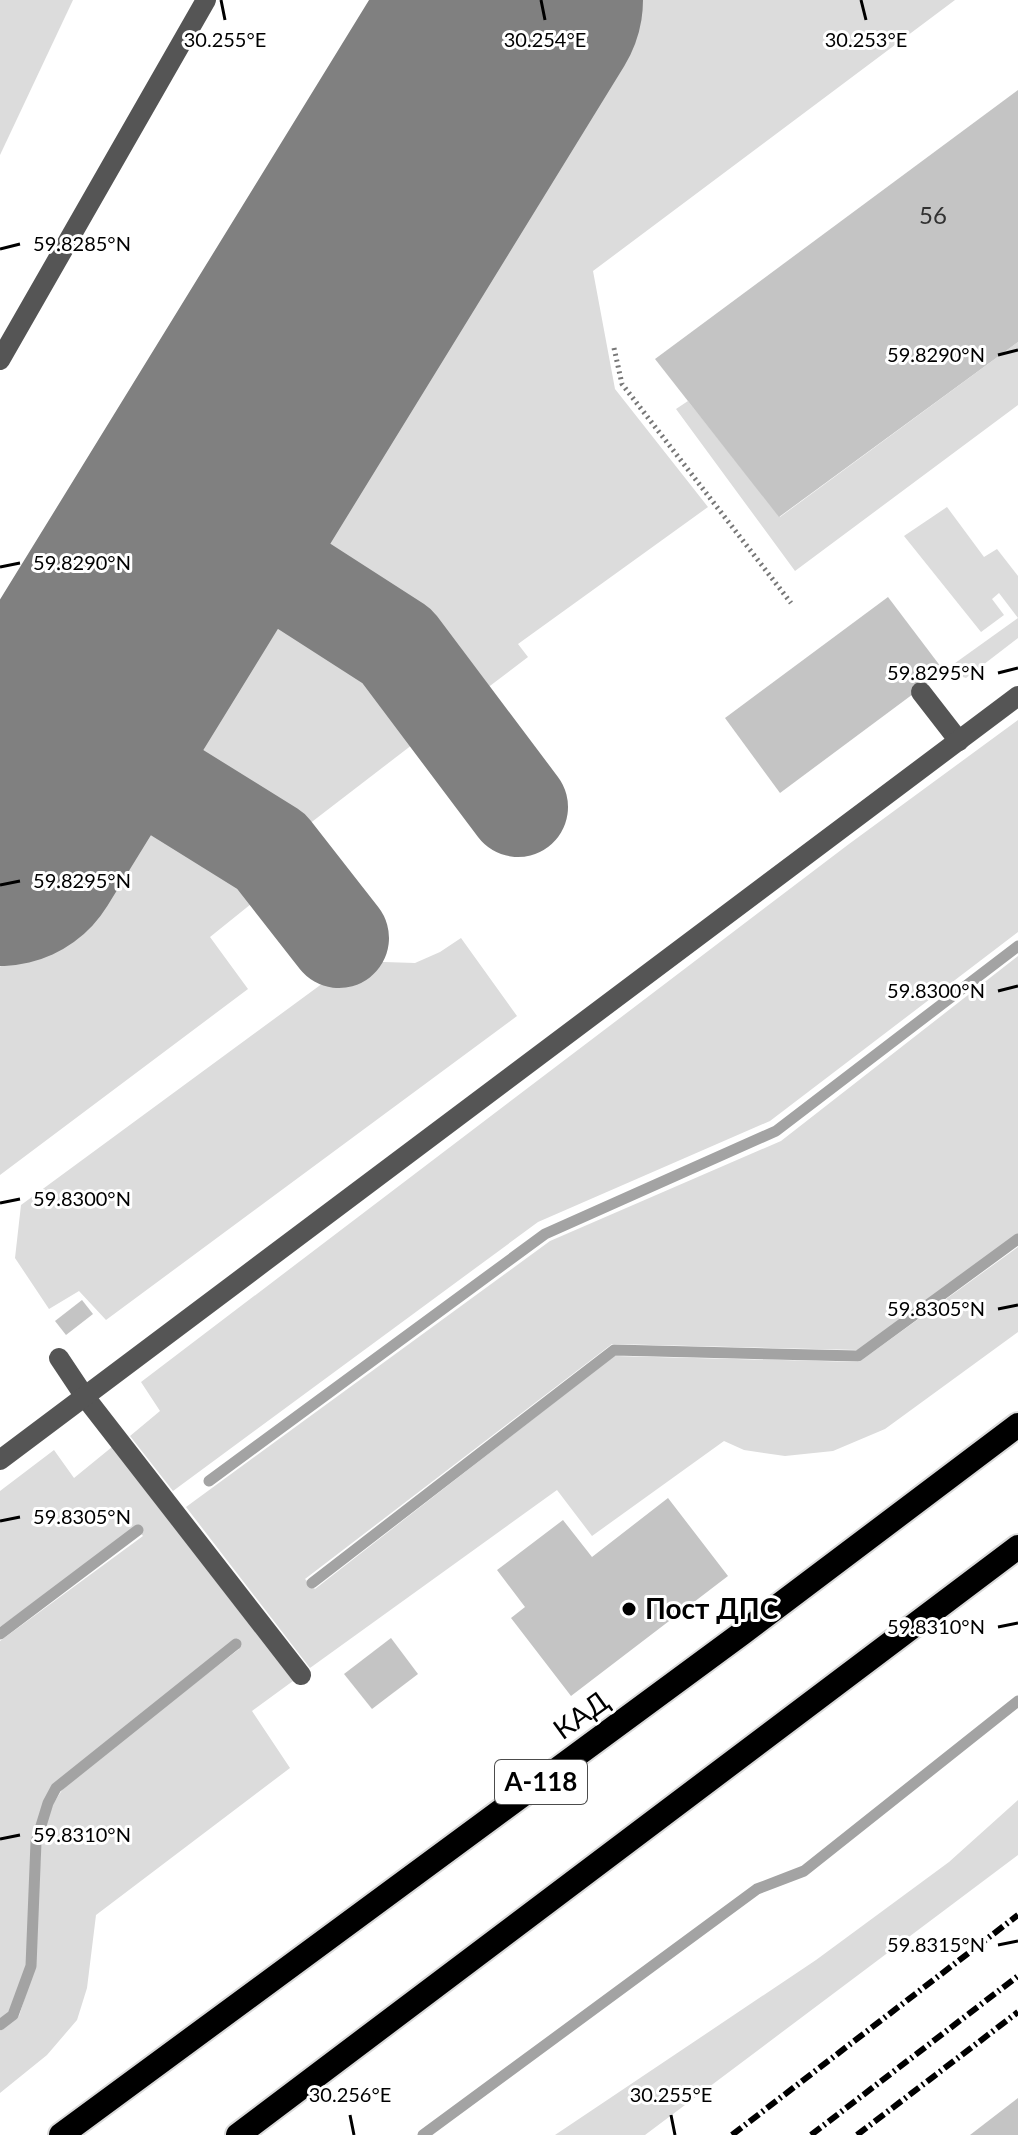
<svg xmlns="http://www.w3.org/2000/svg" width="1018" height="2135" font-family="Lato,sans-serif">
<rect width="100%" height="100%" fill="#fff"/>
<g fill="#dcdcdc">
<polygon points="0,0 73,0 0,155"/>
<polygon points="598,0 955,0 593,271 615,389 708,507 518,644 528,657 470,701 415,632 294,552 283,507"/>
<polygon points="1018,342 1018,405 795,571 676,409 688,401 780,517"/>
<polygon points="947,507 984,557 997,549 1018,576 1018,638 966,678 944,671 1018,618 999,593 992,599 1004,615 981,632 904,536"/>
<polygon points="272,595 380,663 434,728 287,841 168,769 155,718 224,603"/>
<polygon points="1018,720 1018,932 770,1121 538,1222 173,1491 130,1436 160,1411 141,1382 849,844"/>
<polygon points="147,794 255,866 272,887 210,937 248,989 0,1175 0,967 98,808"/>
<polygon points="461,938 517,1016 106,1320 79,1291 49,1309 15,1258 21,1205 353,961 415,963 440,952"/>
<polygon points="1018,956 1018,1234 859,1350 612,1344 305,1579 315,1589 614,1356 859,1362 1018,1247 1018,1332 885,1429 833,1451 785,1456 744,1450 724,1441 592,1536 557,1490 310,1668 186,1507 550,1241 781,1141"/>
<polygon points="112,1447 293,1681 252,1711 290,1768 96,1915 87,1988 77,2020 47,2055 0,2093 0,2031 19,2016 35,1966 41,1846 45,1825 53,1804 66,1784 239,1649 231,1642 55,1783 44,1801 32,1845 28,1965 8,2014 0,2020 0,1641 143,1536 136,1528 0,1627 0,1491 54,1450 74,1478"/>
<polygon points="1018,1800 1018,1855 645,2135 555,2135 816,1960 949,1862"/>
</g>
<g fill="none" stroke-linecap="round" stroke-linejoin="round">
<g stroke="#a3a3a3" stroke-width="11">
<polyline points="209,1481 545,1234 776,1131 1018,946"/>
<polyline points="312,1583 614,1350 858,1356 1018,1239"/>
<polyline points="0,1634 138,1530"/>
<polyline points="0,2025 13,2015 31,1966 36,1842 48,1803 56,1788 236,1644"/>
<polyline points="423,2135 757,1889 804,1871 1018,1701"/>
</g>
<g stroke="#808080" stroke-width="100">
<polyline points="198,518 397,646 518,807"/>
<polyline points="70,726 271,851 339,938"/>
</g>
<polyline stroke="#808080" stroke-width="252" points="0,840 517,0"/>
</g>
<g fill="#c4c4c4">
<polygon points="1018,90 1018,342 779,517 655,359"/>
<polygon points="888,597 944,671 780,793 725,718"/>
<polygon points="82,1300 93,1314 66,1335 55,1321"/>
<polygon points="668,1498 728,1576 571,1696 511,1618 525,1607 497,1570 563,1520 592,1557"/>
<polygon points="391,1638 418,1674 372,1709 344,1674"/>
<polygon points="1018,2098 1018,2135 970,2135"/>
</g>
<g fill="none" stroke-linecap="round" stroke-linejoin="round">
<g stroke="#dbdbdb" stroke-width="28">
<g id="highway">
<polyline points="61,2135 741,1634 1018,1425"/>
<polyline points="238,2135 1018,1547"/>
</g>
</g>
<polyline stroke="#777" stroke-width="5" stroke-dasharray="2 4" stroke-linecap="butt" points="614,348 622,384 791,603"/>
<g stroke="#555" stroke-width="20">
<polyline points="0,360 206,0"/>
<polyline points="921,692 959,741"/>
<polyline points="59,1358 85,1397 301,1675"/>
<polyline points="0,1460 1018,696"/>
</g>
<use href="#highway" stroke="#000" stroke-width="24"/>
<g stroke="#000" stroke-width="6" stroke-dasharray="12 4 2 4" stroke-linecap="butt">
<polyline points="732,2135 1018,1915"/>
<polyline points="811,2135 1018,1976"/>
<polyline points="857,2135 1018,2012"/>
</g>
</g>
<path fill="none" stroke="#000" stroke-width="3" d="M221,0l4,20M541,0l4,20M861,0l5,20M0,249l20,-5M998,355l20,-5M0,567l20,-4M998,673l20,-5M0,885l20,-4M998,991l20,-5M0,1203l20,-4M998,1309l20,-4M0,1521l20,-4M998,1627l20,-4M0,1839l20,-4M998,1945l20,-4M350,2115l4,20M671,2115l4,20"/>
<circle fill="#000" stroke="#fff" stroke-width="3" cx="629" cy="1609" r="8"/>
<g text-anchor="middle" stroke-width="6" stroke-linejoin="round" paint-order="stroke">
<g font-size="24" fill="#313131">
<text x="933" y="224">56</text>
</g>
<rect fill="#fff" stroke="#4c4c4c" stroke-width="2" x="495" y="1760" width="92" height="44" rx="6"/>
<g font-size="26" font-weight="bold" fill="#000">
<text x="541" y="1791">А-118</text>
</g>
<g font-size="28" font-weight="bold" fill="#000" stroke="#fff" text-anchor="start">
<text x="645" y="1619">Пост ДПС</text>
</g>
<g font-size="28" fill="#000" stroke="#fff">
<text transform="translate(581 1715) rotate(-36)" y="10">КАД</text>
</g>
</g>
<g font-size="20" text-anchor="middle" fill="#000" stroke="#fff" stroke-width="6" stroke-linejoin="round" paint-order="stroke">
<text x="225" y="47">30.255°E</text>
<text x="545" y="47">30.254°E</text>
<text x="866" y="47">30.253°E</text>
<text x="82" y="251">59.8285°N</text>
<text x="936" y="362">59.8290°N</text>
<text x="82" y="570">59.8290°N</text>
<text x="936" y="680">59.8295°N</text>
<text x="82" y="888">59.8295°N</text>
<text x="936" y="998">59.8300°N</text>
<text x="82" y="1206">59.8300°N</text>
<text x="936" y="1316">59.8305°N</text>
<text x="82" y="1524">59.8305°N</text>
<text x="936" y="1634">59.8310°N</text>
<text x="82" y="1842">59.8310°N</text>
<text x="936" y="1952">59.8315°N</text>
<text x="350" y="2102">30.256°E</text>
<text x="671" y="2102">30.255°E</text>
</g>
</svg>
